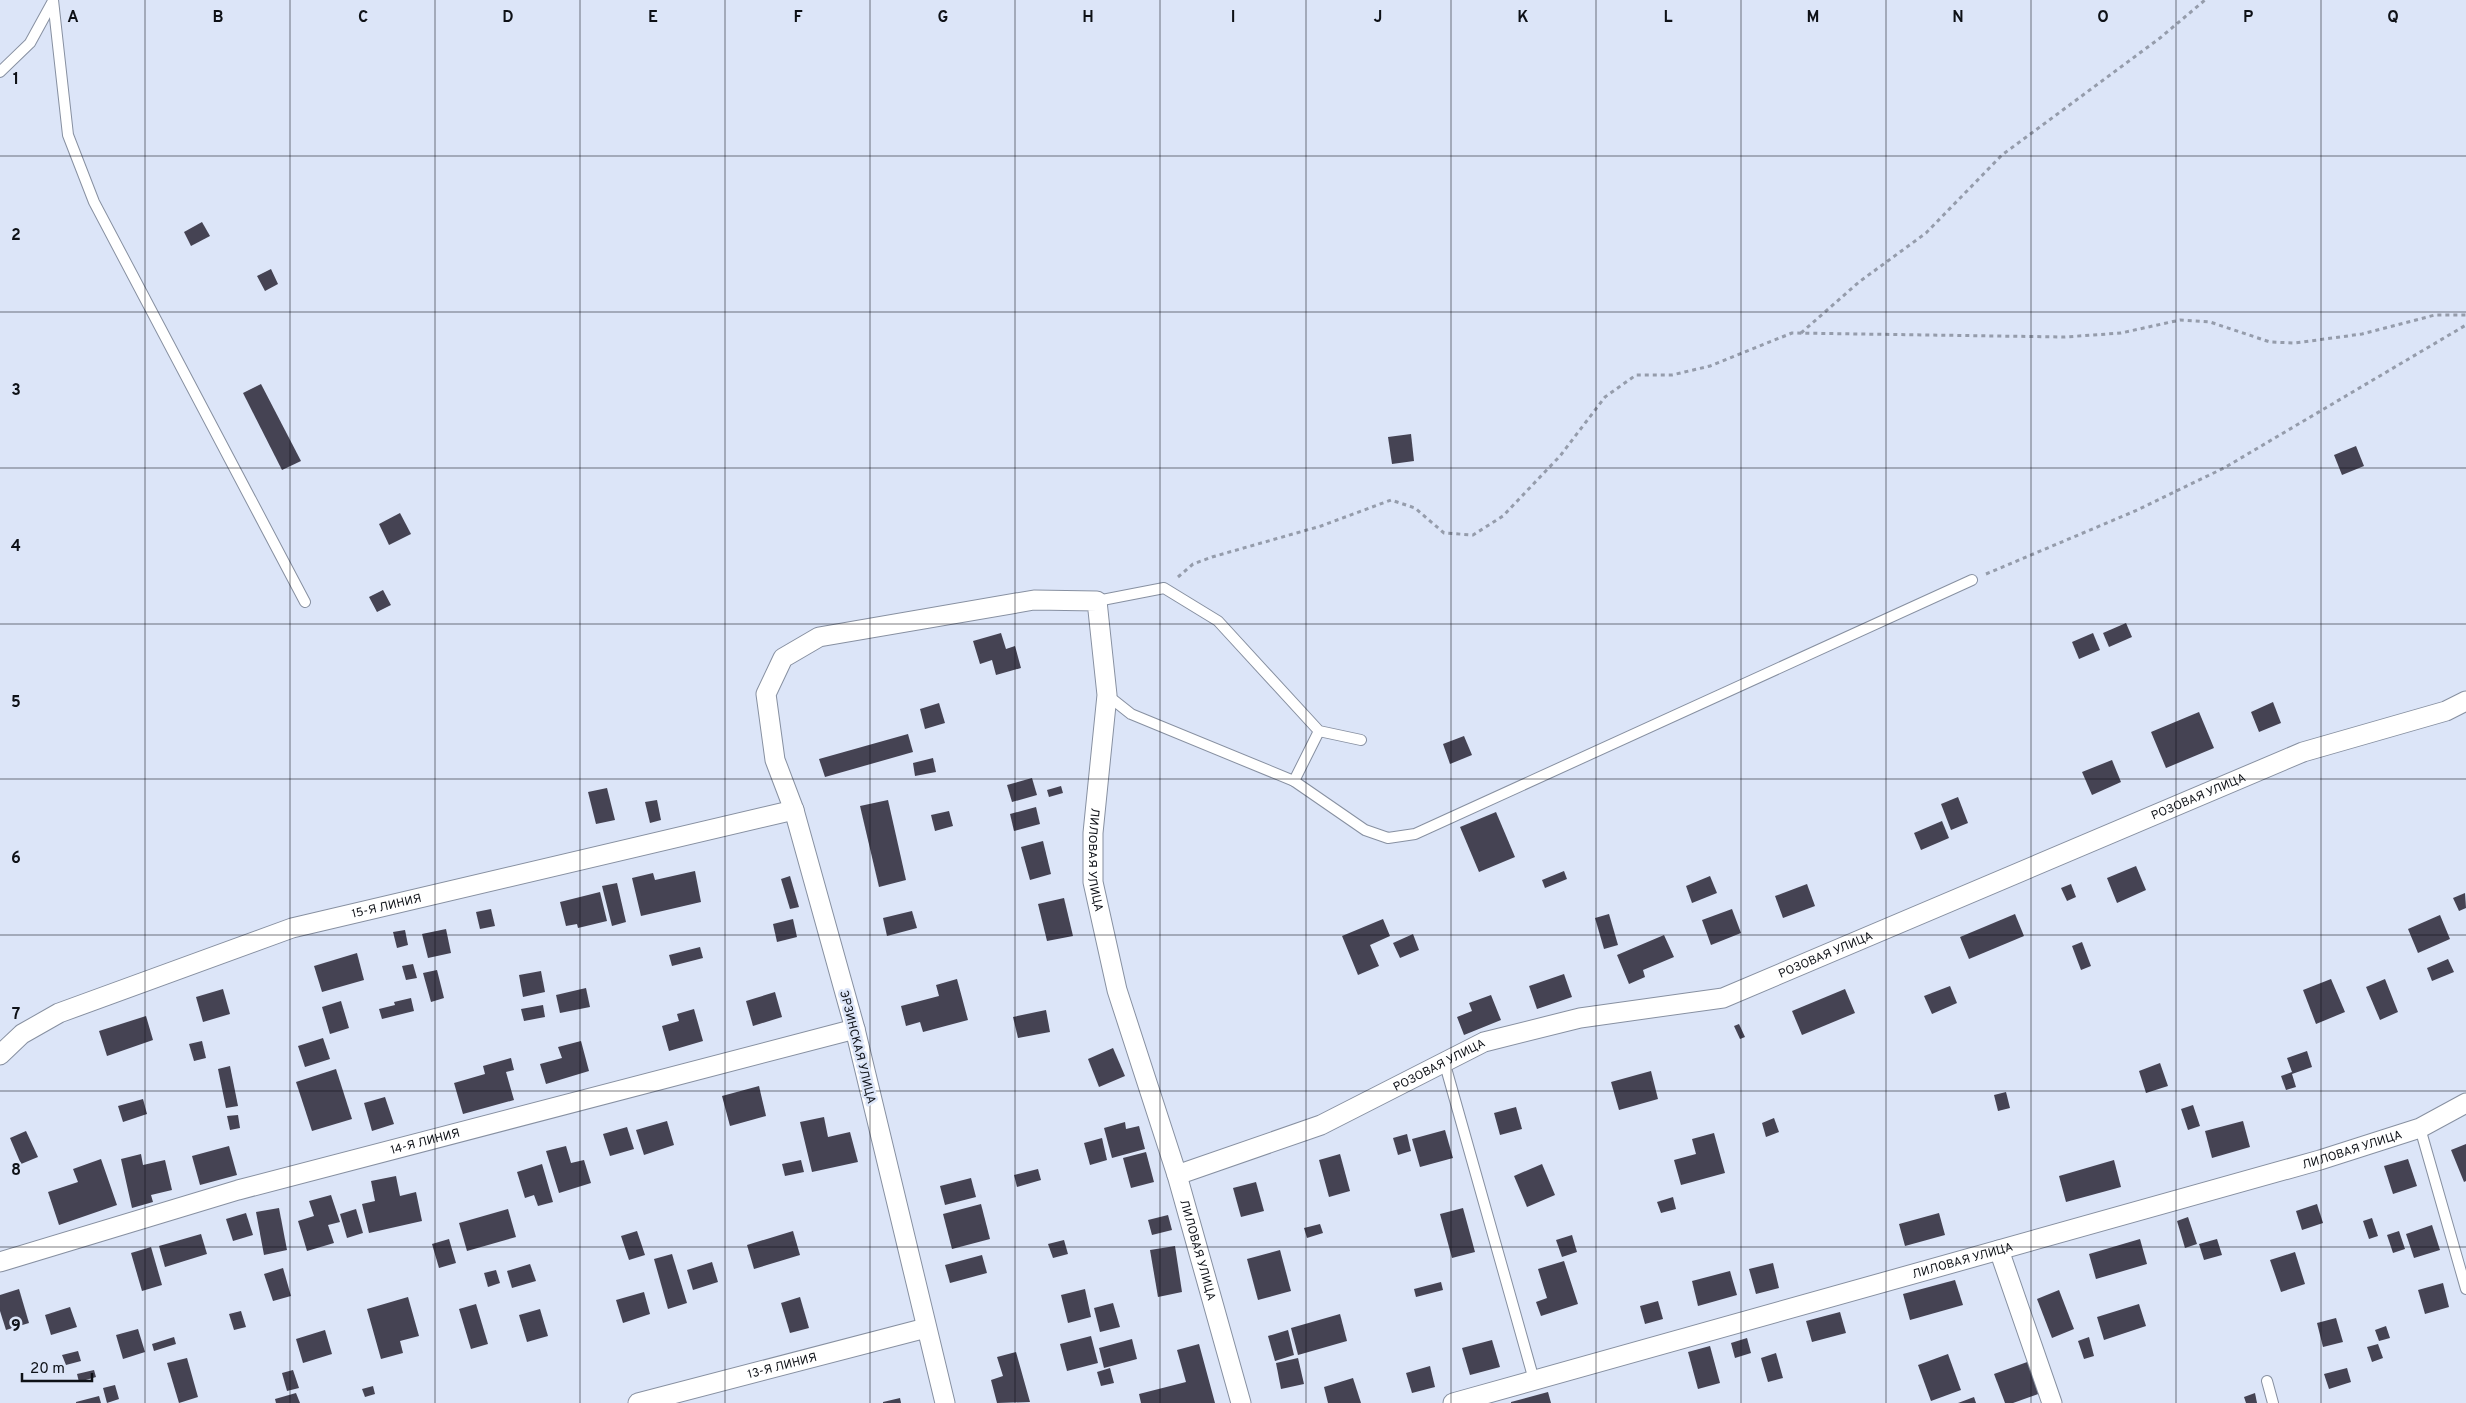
<svg xmlns="http://www.w3.org/2000/svg" width="2466" height="1403" font-family="Overpass,sans-serif">
<rect width="100%" height="100%" fill="#dce5f8"/>
<g fill="#454353">
<polygon points="202,222 210,236 191,246 184,232"/>
<polygon points="271,269 278,284 265,291 257,276"/>
<polygon points="261,384 301,461 282,470 243,393"/>
<polygon points="1411,434 1414,461 1392,464 1388,437"/>
<polygon points="2356,446 2364,466 2342,475 2334,455"/>
<polygon points="400,513 411,534 389,545 379,524"/>
<polygon points="383,590 391,605 377,612 369,597"/>
<polygon points="2126,623 2132,637 2109,647 2103,633"/>
<polygon points="1001,633 1006,649 1015,646 1021,668 996,675 992,660 980,664 973,641"/>
<polygon points="2093,633 2100,650 2079,659 2072,642"/>
<polygon points="2273,702 2281,723 2259,732 2251,712"/>
<polygon points="939,703 945,723 925,729 920,709"/>
<polygon points="2199,712 2214,748 2166,768 2151,732"/>
<polygon points="908,734 913,752 825,777 819,759"/>
<polygon points="1464,736 1472,755 1450,764 1443,744"/>
<polygon points="933,758 936,772 915,776 913,763"/>
<polygon points="2112,760 2121,782 2092,795 2082,772"/>
<polygon points="1032,778 1037,795 1012,802 1007,785"/>
<polygon points="1061,786 1063,793 1049,797 1047,790"/>
<polygon points="607,788 615,820 596,824 588,792"/>
<polygon points="1958,797 1968,823 1951,830 1941,804"/>
<polygon points="657,800 661,820 650,823 645,802"/>
<polygon points="888,800 906,880 879,887 860,806"/>
<polygon points="1036,807 1040,824 1014,831 1010,814"/>
<polygon points="949,811 953,826 935,831 931,815"/>
<polygon points="1496,812 1515,857 1479,872 1460,827"/>
<polygon points="1942,821 1949,838 1921,850 1914,833"/>
<polygon points="1043,841 1051,874 1030,880 1021,847"/>
<polygon points="2136,866 2146,890 2117,903 2107,878"/>
<polygon points="695,871 701,902 641,916 632,878 653,873 655,880"/>
<polygon points="1564,871 1567,879 1545,888 1542,880"/>
<polygon points="790,876 799,907 790,909 781,879"/>
<polygon points="1710,876 1717,893 1692,903 1686,886"/>
<polygon points="617,883 626,922 612,926 602,886"/>
<polygon points="1807,884 1815,906 1783,918 1775,896"/>
<polygon points="2071,884 2076,897 2067,901 2061,888"/>
<polygon points="600,892 607,921 578,928 577,924 566,926 560,902"/>
<polygon points="2465,893 2466,908 2459,911 2453,898"/>
<polygon points="1064,898 1073,936 1047,941 1038,904"/>
<polygon points="491,909 495,926 480,929 476,912"/>
<polygon points="1732,909 1741,933 1711,945 1702,920"/>
<polygon points="912,911 917,928 887,936 883,918"/>
<polygon points="1609,914 1618,945 1604,949 1595,918"/>
<polygon points="2015,914 2024,936 1969,959 1960,937"/>
<polygon points="2440,915 2450,939 2418,953 2408,929"/>
<polygon points="793,919 797,937 777,942 773,924"/>
<polygon points="1383,919 1390,936 1370,945 1379,966 1358,975 1342,936"/>
<polygon points="446,929 451,953 428,958 422,934"/>
<polygon points="405,930 408,945 397,948 393,932"/>
<polygon points="1413,934 1419,950 1400,958 1393,943"/>
<polygon points="1664,935 1674,957 1643,970 1645,977 1629,984 1617,955"/>
<polygon points="2082,942 2091,966 2081,970 2072,946"/>
<polygon points="700,947 703,958 672,966 669,955"/>
<polygon points="357,953 364,980 322,992 314,966"/>
<polygon points="2448,959 2454,972 2432,981 2427,968"/>
<polygon points="413,964 417,978 406,980 402,966"/>
<polygon points="437,970 444,998 431,1002 423,973"/>
<polygon points="541,971 545,992 523,997 519,975"/>
<polygon points="1564,974 1572,997 1537,1009 1529,986"/>
<polygon points="957,979 968,1020 923,1032 920,1022 906,1026 901,1006 939,996 936,985"/>
<polygon points="2331,979 2345,1012 2316,1024 2303,990"/>
<polygon points="2385,979 2398,1012 2380,1020 2366,987"/>
<polygon points="1950,986 1957,1003 1932,1014 1924,996"/>
<polygon points="586,988 590,1007 560,1013 556,995"/>
<polygon points="223,989 230,1014 203,1022 196,997"/>
<polygon points="1845,989 1855,1013 1802,1035 1792,1011"/>
<polygon points="775,992 782,1017 753,1026 746,1001"/>
<polygon points="1491,995 1501,1020 1464,1035 1457,1017 1472,1011 1469,1003"/>
<polygon points="411,998 414,1011 382,1019 379,1009 395,1005 394,1002"/>
<polygon points="341,1001 349,1028 330,1034 322,1007"/>
<polygon points="543,1005 545,1017 524,1021 521,1009"/>
<polygon points="694,1009 703,1041 669,1051 662,1026 679,1021 677,1014"/>
<polygon points="1046,1010 1050,1032 1018,1038 1013,1017"/>
<polygon points="146,1016 153,1040 107,1056 99,1031"/>
<polygon points="1739,1024 1745,1037 1740,1039 1734,1026"/>
<polygon points="323,1038 330,1059 305,1067 298,1046"/>
<polygon points="202,1041 206,1058 194,1061 189,1044"/>
<polygon points="581,1041 589,1071 546,1084 540,1064 562,1058 558,1047"/>
<polygon points="1113,1048 1125,1076 1099,1087 1088,1059"/>
<polygon points="2307,1051 2312,1067 2292,1074 2296,1087 2286,1090 2281,1076 2292,1072 2287,1058"/>
<polygon points="511,1058 514,1070 506,1072 514,1100 463,1114 454,1083 485,1074 483,1066"/>
<polygon points="2160,1063 2168,1086 2146,1093 2139,1071"/>
<polygon points="230,1066 238,1106 226,1108 218,1069"/>
<polygon points="336,1069 352,1119 312,1131 296,1082"/>
<polygon points="1651,1071 1658,1099 1619,1110 1611,1082"/>
<polygon points="759,1086 766,1116 730,1126 722,1096"/>
<polygon points="2006,1092 2010,1108 1998,1111 1994,1095"/>
<polygon points="385,1097 394,1124 372,1131 364,1103"/>
<polygon points="143,1099 147,1114 123,1122 118,1106"/>
<polygon points="2193,1105 2200,1126 2188,1130 2181,1109"/>
<polygon points="1516,1107 1522,1129 1500,1135 1494,1113"/>
<polygon points="238,1115 240,1128 230,1130 227,1116"/>
<polygon points="824,1117 828,1137 850,1132 858,1162 812,1172 800,1122"/>
<polygon points="1774,1118 1779,1132 1766,1137 1762,1123"/>
<polygon points="667,1121 674,1145 644,1155 636,1130"/>
<polygon points="2243,1121 2250,1147 2212,1158 2205,1131"/>
<polygon points="1125,1122 1126,1129 1139,1126 1145,1149 1112,1158 1104,1128"/>
<polygon points="627,1127 634,1149 610,1156 603,1134"/>
<polygon points="1445,1130 1453,1158 1420,1167 1412,1139"/>
<polygon points="26,1131 38,1157 21,1164 10,1138"/>
<polygon points="1714,1133 1725,1173 1681,1185 1674,1160 1696,1154 1692,1139"/>
<polygon points="1407,1134 1411,1151 1398,1155 1393,1138"/>
<polygon points="1102,1138 1107,1160 1090,1165 1084,1143"/>
<polygon points="2466,1144 2466,1181 2464,1182 2451,1150"/>
<polygon points="229,1146 237,1175 200,1185 192,1156"/>
<polygon points="566,1146 571,1163 584,1160 591,1183 559,1193 546,1151"/>
<polygon points="1146,1152 1154,1182 1131,1188 1123,1158"/>
<polygon points="141,1154 143,1165 165,1160 172,1190 151,1195 153,1202 132,1208 121,1159"/>
<polygon points="1340,1154 1350,1191 1329,1197 1319,1160"/>
<polygon points="101,1159 117,1205 59,1225 48,1192 78,1182 73,1169"/>
<polygon points="2408,1159 2417,1186 2393,1194 2384,1166"/>
<polygon points="801,1160 804,1172 785,1176 782,1164"/>
<polygon points="2114,1160 2121,1187 2066,1202 2059,1176"/>
<polygon points="542,1164 553,1202 538,1206 534,1195 525,1198 517,1172"/>
<polygon points="1542,1164 1555,1195 1527,1207 1514,1176"/>
<polygon points="1038,1169 1041,1180 1017,1187 1014,1175"/>
<polygon points="396,1176 400,1196 416,1192 422,1221 369,1233 362,1204 375,1201 371,1181"/>
<polygon points="971,1178 976,1197 945,1205 940,1186"/>
<polygon points="1256,1182 1264,1211 1241,1217 1233,1188"/>
<polygon points="331,1195 340,1222 328,1225 334,1243 307,1251 298,1221 314,1216 309,1201"/>
<polygon points="1673,1197 1676,1209 1661,1213 1657,1202"/>
<polygon points="981,1204 990,1239 952,1249 943,1214"/>
<polygon points="2317,1204 2323,1223 2302,1230 2296,1211"/>
<polygon points="279,1208 287,1250 264,1255 256,1212"/>
<polygon points="1463,1208 1475,1252 1452,1258 1440,1214"/>
<polygon points="356,1209 363,1233 347,1238 340,1214"/>
<polygon points="508,1209 516,1237 467,1251 459,1223"/>
<polygon points="246,1213 253,1235 233,1241 226,1219"/>
<polygon points="1939,1213 1945,1235 1905,1246 1899,1224"/>
<polygon points="1168,1215 1172,1230 1152,1235 1148,1220"/>
<polygon points="2188,1217 2197,1244 2185,1248 2177,1221"/>
<polygon points="2372,1218 2378,1236 2369,1239 2363,1221"/>
<polygon points="1320,1224 1323,1233 1307,1238 1304,1228"/>
<polygon points="2432,1225 2440,1250 2414,1258 2406,1234"/>
<polygon points="637,1231 645,1255 629,1260 621,1236"/>
<polygon points="793,1231 800,1255 754,1269 747,1245"/>
<polygon points="2399,1231 2405,1249 2393,1253 2387,1235"/>
<polygon points="201,1234 207,1254 165,1267 159,1246"/>
<polygon points="1572,1235 1577,1252 1562,1257 1556,1240"/>
<polygon points="449,1239 456,1263 439,1268 432,1244"/>
<polygon points="2140,1239 2147,1264 2096,1279 2089,1254"/>
<polygon points="2217,1239 2222,1255 2204,1260 2199,1244"/>
<polygon points="1064,1240 1068,1254 1053,1258 1048,1244"/>
<polygon points="1175,1246 1182,1292 1158,1297 1150,1250"/>
<polygon points="151,1247 162,1285 142,1291 131,1253"/>
<polygon points="1280,1250 1291,1291 1258,1300 1247,1259"/>
<polygon points="2295,1252 2305,1284 2281,1292 2270,1260"/>
<polygon points="672,1254 687,1303 668,1309 654,1259"/>
<polygon points="982,1255 987,1273 950,1283 945,1265"/>
<polygon points="1564,1261 1578,1304 1541,1316 1536,1302 1547,1298 1538,1269"/>
<polygon points="712,1262 718,1282 693,1290 687,1270"/>
<polygon points="1773,1263 1779,1288 1756,1294 1749,1269"/>
<polygon points="530,1264 536,1281 512,1288 507,1271"/>
<polygon points="283,1268 291,1296 273,1301 264,1274"/>
<polygon points="496,1270 500,1283 488,1287 484,1273"/>
<polygon points="1730,1271 1737,1295 1698,1306 1692,1281"/>
<polygon points="1955,1280 1963,1305 1910,1320 1903,1294"/>
<polygon points="1441,1282 1443,1290 1416,1297 1414,1289"/>
<polygon points="2443,1283 2449,1307 2425,1314 2418,1290"/>
<polygon points="19,1289 29,1323 6,1330 0,1311 0,1295"/>
<polygon points="1085,1289 1091,1317 1068,1323 1061,1295"/>
<polygon points="2059,1290 2074,1329 2052,1338 2037,1299"/>
<polygon points="644,1292 650,1314 623,1323 616,1300"/>
<polygon points="408,1297 419,1336 400,1341 403,1353 381,1359 367,1309"/>
<polygon points="800,1297 809,1328 790,1333 781,1303"/>
<polygon points="1658,1301 1663,1319 1645,1324 1640,1306"/>
<polygon points="1113,1303 1120,1327 1100,1332 1094,1308"/>
<polygon points="476,1304 488,1344 471,1349 459,1309"/>
<polygon points="2139,1304 2146,1326 2104,1340 2097,1317"/>
<polygon points="70,1307 77,1327 51,1335 45,1315"/>
<polygon points="540,1309 548,1336 527,1342 519,1315"/>
<polygon points="241,1311 246,1327 234,1330 229,1314"/>
<polygon points="1840,1312 1846,1333 1812,1342 1806,1321"/>
<polygon points="1340,1314 1347,1341 1298,1355 1291,1328"/>
<polygon points="2336,1318 2343,1342 2323,1347 2317,1323"/>
<polygon points="2386,1326 2390,1338 2379,1341 2375,1330"/>
<polygon points="138,1329 145,1352 123,1359 116,1335"/>
<polygon points="325,1330 332,1354 303,1363 296,1339"/>
<polygon points="1288,1330 1294,1355 1275,1361 1268,1336"/>
<polygon points="1091,1336 1098,1363 1067,1371 1060,1344"/>
<polygon points="174,1337 176,1344 154,1351 152,1344"/>
<polygon points="2089,1337 2094,1356 2084,1359 2078,1341"/>
<polygon points="1747,1338 1751,1353 1735,1358 1731,1343"/>
<polygon points="1132,1339 1137,1359 1104,1368 1099,1348"/>
<polygon points="1492,1340 1500,1367 1470,1375 1462,1348"/>
<polygon points="1199,1344 1215,1403 1141,1403 1139,1394 1186,1382 1177,1350"/>
<polygon points="2378,1344 2383,1358 2372,1362 2367,1347"/>
<polygon points="1710,1346 1720,1383 1698,1389 1688,1352"/>
<polygon points="78,1351 81,1361 66,1365 62,1355"/>
<polygon points="1016,1352 1030,1402 997,1403 991,1380 1003,1376 997,1357"/>
<polygon points="1776,1353 1783,1378 1768,1382 1761,1358"/>
<polygon points="1948,1354 1961,1390 1931,1401 1918,1365"/>
<polygon points="187,1358 198,1397 179,1403 167,1363"/>
<polygon points="1298,1358 1304,1384 1281,1389 1276,1363"/>
<polygon points="2030,1361 2041,1393 2013,1403 2005,1403 1994,1374"/>
<polygon points="1430,1366 1435,1387 1412,1393 1406,1373"/>
<polygon points="1110,1368 1114,1383 1101,1386 1097,1372"/>
<polygon points="2347,1368 2351,1382 2329,1389 2324,1374"/>
<polygon points="94,1370 96,1377 79,1382 77,1374"/>
<polygon points="293,1370 299,1388 287,1391 282,1373"/>
<polygon points="1353,1378 1361,1403 1328,1403 1324,1387"/>
<polygon points="115,1385 119,1399 107,1403 103,1388"/>
<polygon points="373,1386 375,1394 365,1397 362,1389"/>
<polygon points="1548,1392 1551,1403 1511,1403 1511,1402"/>
<polygon points="296,1393 300,1403 276,1403 275,1399"/>
<polygon points="2255,1393 2257,1403 2246,1403 2244,1397"/>
<polygon points="99,1396 101,1403 76,1403 76,1402"/>
<polygon points="1974,1397 1976,1403 1958,1403"/>
<polygon points="900,1398 901,1403 883,1403 883,1402"/>
</g>
<g fill="none" stroke-linecap="round" stroke-linejoin="round">
<g stroke="#8790a1" stroke-width="12">
<g id="service">
<polyline points="53,0 68,135 94,202 305,602"/>
<polyline points="0,72 30,43 53,1"/>
<polyline points="1097,601 1164,588 1218,621 1319,731 1361,740"/>
<polyline points="1107,695 1131,714 1294,781 1365,830 1388,838 1415,834 1972,580"/>
<polyline points="1294,781 1319,731"/>
<polyline points="1444,1061 1534,1380"/>
<polyline points="2420,1128 2466,1289"/>
<polyline points="2267,1381 2273,1403"/>
</g>
</g>
<g stroke="#8790a1" stroke-width="21">
<g id="minor">
<path id="s1" d="M0,1055l22,-21 37,-21 233,-85 502,-118"/>
<path id="s2" d="M1177,1175l144,-50 163,-83 96,-24 143,-20 580,-246 143,-41 20,-10"/>
<polyline points="1999,1250 2052,1403"/>
<path id="s3" d="M0,1262l238,-72 617,-161"/>
<path id="s4" d="M638,1403l288,-75"/>
<path id="s5" d="M945,1403l-90,-374 -61,-219 -19,-50 -9,-66 17,-36 36,-21 215,-37 63,1 10,94 -14,138v49l24,108 60,185 64,228"/>
<path id="s6" d="M1453,1403l867,-243 100,-32 46,-25"/>
</g>
</g>
<g stroke="#959cab" stroke-width="3" stroke-dasharray="4 4" stroke-linecap="butt">
<polyline points="1801,333 1859,282 1926,233 2002,155 2160,38 2205,0"/>
<polyline points="1986,574 2135,511 2224,468 2466,325"/>
<polyline points="1178,577 1193,564 1212,557 1321,526 1391,500 1415,508 1444,533 1473,535 1503,516 1560,456 1605,397 1636,375 1672,375 1710,366 1792,333 2065,337 2121,333 2180,320 2210,322 2270,342 2295,343 2362,334 2435,315 2466,315"/>
</g>
<use href="#service" stroke="#fff" stroke-width="10"/>
<use href="#minor" stroke="#fff" stroke-width="19"/>
</g>
<path fill="none" stroke="#0e1117" stroke-width="1" stroke-opacity="0.55" d="M145,0v1403M290,0v1403M435,0v1403M580,0v1403M725,0v1403M870,0v1403M1015,0v1403M1160,0v1403M1306,0v1403M1451,0v1403M1596,0v1403M1741,0v1403M1886,0v1403M2031,0v1403M2176,0v1403M2321,0v1403M0,156h2466M0,312h2466M0,468h2466M0,624h2466M0,779h2466M0,935h2466M0,1091h2466M0,1247h2466"/>
<g text-anchor="middle" stroke-width="5" stroke-linejoin="round" paint-order="stroke">
<g font-size="12" fill="#0e1117" stroke="#dce5f8">
<text dy="4" stroke="none"><textPath href="#s2" startOffset="1095">РОЗОВАЯ УЛИЦА</textPath></text>
<text dy="4" stroke="none"><textPath href="#s5" startOffset="1355">ЛИЛОВАЯ УЛИЦА</textPath></text>
<text dy="4" stroke="none"><textPath href="#s1" startOffset="418">15-Я ЛИНИЯ</textPath></text>
<text dy="4" stroke="none"><textPath href="#s2" startOffset="690">РОЗОВАЯ УЛИЦА</textPath></text>
<text transform="translate(858 1047) rotate(76)" y="4">ЭРЗИНСКАЯ УЛИЦА</text>
<text dy="4" stroke="none"><textPath href="#s2" startOffset="285">РОЗОВАЯ УЛИЦА</textPath></text>
<text dy="4" stroke="none"><textPath href="#s3" startOffset="442">14-Я ЛИНИЯ</textPath></text>
<text dy="4" stroke="none"><textPath href="#s6" startOffset="934">ЛИЛОВАЯ УЛИЦА</textPath></text>
<text dy="4" stroke="none"><textPath href="#s5" startOffset="1760">ЛИЛОВАЯ УЛИЦА</textPath></text>
<text dy="4" stroke="none"><textPath href="#s6" startOffset="529">ЛИЛОВАЯ УЛИЦА</textPath></text>
<text dy="4" stroke="none"><textPath href="#s4" startOffset="149">13-Я ЛИНИЯ</textPath></text>
</g>
</g>
<g font-size="16" text-anchor="middle" font-weight="bold" fill="#0e1117" stroke="#dce5f8" stroke-width="5" stroke-linejoin="round" paint-order="stroke">
<text x="73" y="22">A</text>
<text x="218" y="22">B</text>
<text x="363" y="22">C</text>
<text x="508" y="22">D</text>
<text x="653" y="22">E</text>
<text x="798" y="22">F</text>
<text x="943" y="22">G</text>
<text x="1088" y="22">H</text>
<text x="1233" y="22">I</text>
<text x="1378" y="22">J</text>
<text x="1523" y="22">K</text>
<text x="1668" y="22">L</text>
<text x="1813" y="22">M</text>
<text x="1958" y="22">N</text>
<text x="2103" y="22">O</text>
<text x="2248" y="22">P</text>
<text x="2393" y="22">Q</text>
<text x="16" y="84">1</text>
<text x="16" y="240">2</text>
<text x="16" y="395">3</text>
<text x="16" y="551">4</text>
<text x="16" y="707">5</text>
<text x="16" y="863">6</text>
<text x="16" y="1019">7</text>
<text x="16" y="1175">8</text>
<text x="16" y="1331">9</text>
</g>
<path d="M22 1373v8h70v-8" fill="none" stroke="#0e1117" stroke-width="2.5"/>
<text x="30" y="1373" font-size="15" fill="#0e1117" stroke="#dce5f8" stroke-width="4" paint-order="stroke">20 m</text>
</svg>
